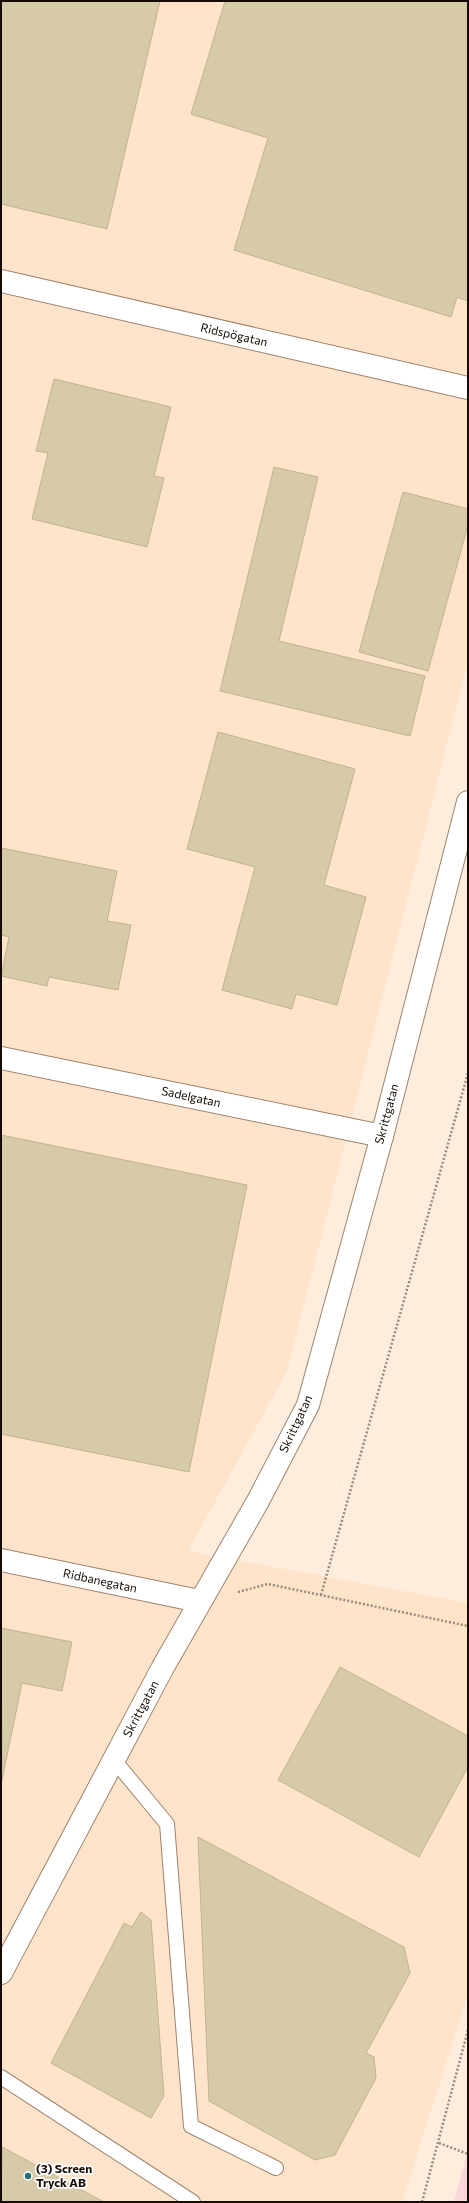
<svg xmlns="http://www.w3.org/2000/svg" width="469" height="2203" font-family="Commissioner,sans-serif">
<rect width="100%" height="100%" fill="#feecdd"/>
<polygon fill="#ffe3ca" points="1,1 468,1 468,661 287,1371 188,1551 468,1603 468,1994 402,2202 1,2202"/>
<polygon fill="#fad7da" points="468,2149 468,2202 454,2202"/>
<g fill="#d6caa9" stroke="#bfb392">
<polygon points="1,1 160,1 107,229 1,204"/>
<polygon points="225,1 468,1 468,301 457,297 451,317 234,250 268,138 191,114"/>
<polygon points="54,379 171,407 154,476 164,478 147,547 32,519 48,453 36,451"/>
<polygon points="274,467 318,477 279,641 425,676 410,736 220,691"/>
<polygon points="403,492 468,509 468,525 428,671 359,652"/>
<polygon points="218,732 355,769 324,885 366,897 337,1005 296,994 292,1009 222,990 255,867 187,849"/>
<polygon points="1,848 117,871 107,921 131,925 118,990 49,977 47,986 1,976 9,937 1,935"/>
<polygon points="1,1135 247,1185 189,1472 1,1434"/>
<polygon points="1,1628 72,1642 62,1691 22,1683 2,1780"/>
<polygon points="340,1667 468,1736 468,1767 419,1857 278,1780"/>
<polygon points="198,1837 404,1947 410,1973 366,2053 374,2057 376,2078 335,2155 315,2160 209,2101"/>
<polygon points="141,1912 151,1920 164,2096 151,2118 51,2063 124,1923 132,1927"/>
<polygon points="2,2147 104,2202 1,2202"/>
</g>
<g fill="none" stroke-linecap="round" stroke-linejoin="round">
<g stroke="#9e846c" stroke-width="16">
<g id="service">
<polyline points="114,1760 167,1824 191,2126 276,2168"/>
<polyline points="1,2077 193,2202"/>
</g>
</g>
<g stroke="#9e846c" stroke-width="24">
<g id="minor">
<polyline points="1,281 468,388"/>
<polyline points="1,1058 382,1136"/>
<polyline points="1,1560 199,1601"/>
<polyline points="1,1973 163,1667 258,1501 308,1405 382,1136 468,802"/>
</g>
</g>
<g stroke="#998a7f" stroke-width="2.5" stroke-dasharray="2 2" stroke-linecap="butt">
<polyline points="238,1592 268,1584 468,1626"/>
<polyline points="321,1595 468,1073"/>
<polyline points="439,2143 468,2154"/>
<polyline points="422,2202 468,2030"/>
</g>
<use href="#service" stroke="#fff" stroke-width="14"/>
<use href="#minor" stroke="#fff" stroke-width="22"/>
</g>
<circle fill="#257070" stroke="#fff" stroke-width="1.5" cx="28" cy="2176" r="4"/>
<g text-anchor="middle" stroke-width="3.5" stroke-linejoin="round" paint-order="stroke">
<g font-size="12" fill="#150b04" stroke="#fff">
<text transform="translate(234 335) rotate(13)" y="4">Ridspögatan</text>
<text transform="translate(191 1097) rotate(12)" y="4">Sadelgatan</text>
<text transform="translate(387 1114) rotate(-75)" y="4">Skrittgatan</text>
<text transform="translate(296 1424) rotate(-65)" y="4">Skrittgatan</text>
<text transform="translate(100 1581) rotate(12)" y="4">Ridbanegatan</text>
<text transform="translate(141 1709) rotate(-62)" y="4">Skrittgatan</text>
</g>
<g font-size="12" font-weight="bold" fill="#150b04" stroke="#fff" text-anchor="start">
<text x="36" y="2173">(3) Screen<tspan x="36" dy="14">Tryck AB</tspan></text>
</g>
</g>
<rect width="469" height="2203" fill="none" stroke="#150b04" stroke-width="4"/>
</svg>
